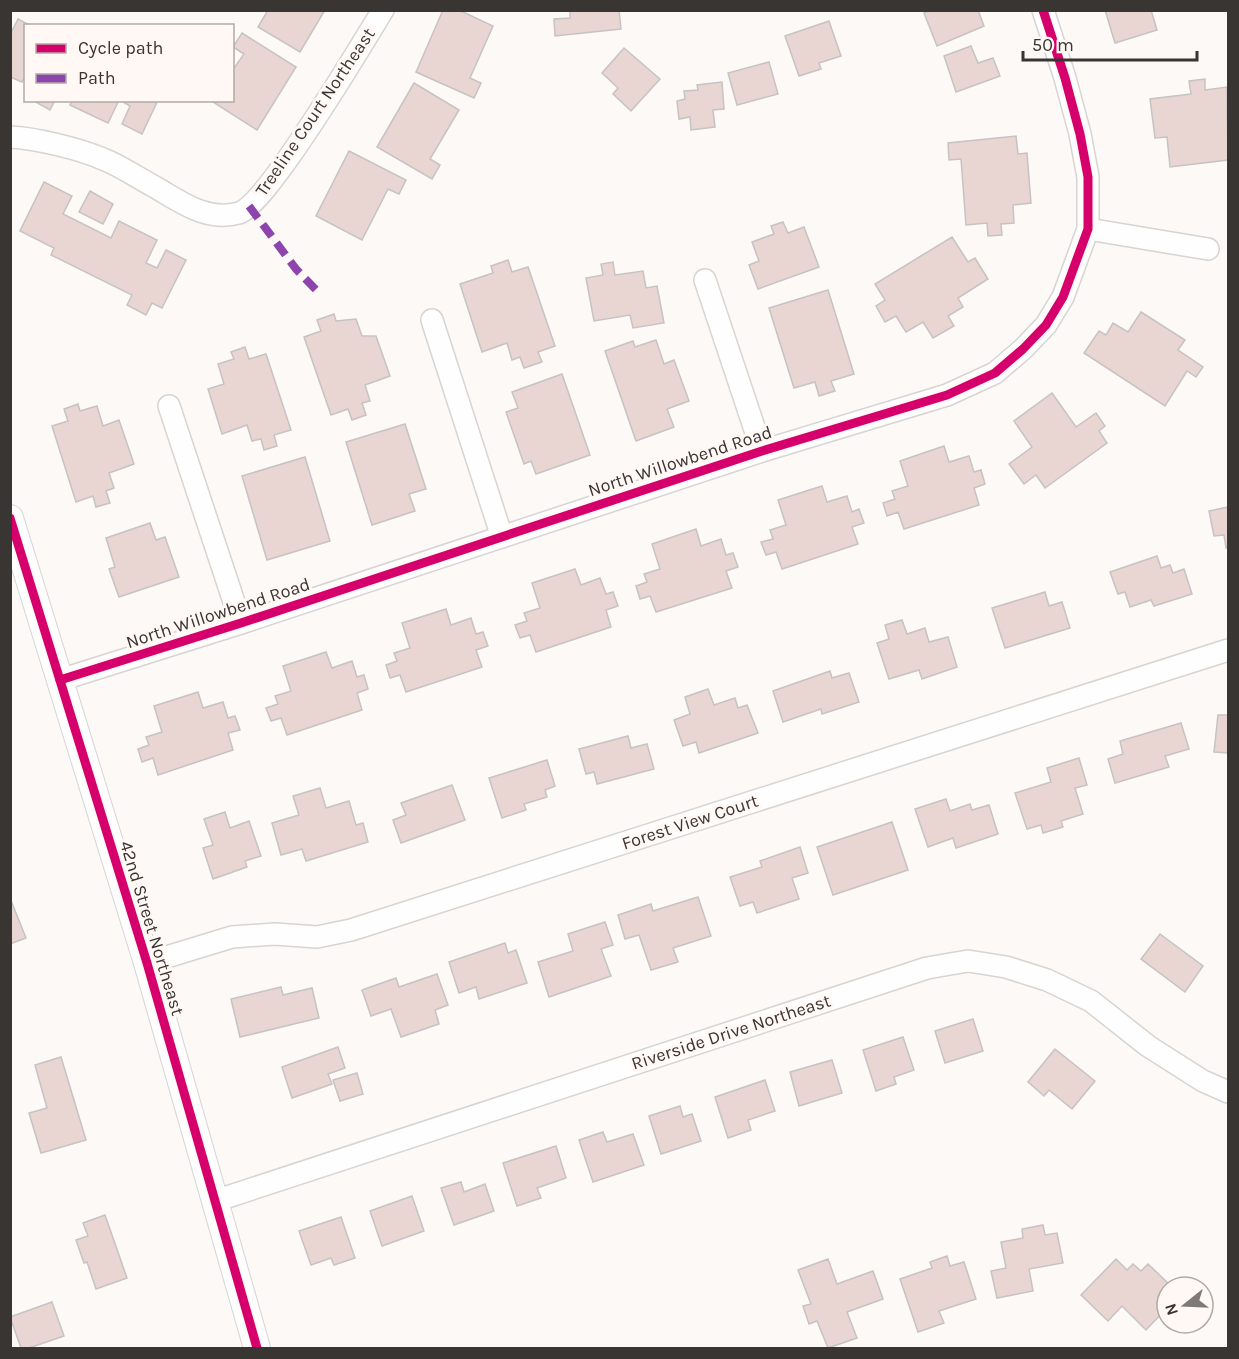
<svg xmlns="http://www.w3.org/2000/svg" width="1239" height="1359" font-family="Karla,sans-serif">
<rect width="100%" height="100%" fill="#fcf9f7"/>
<g fill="#e9d5d2" stroke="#c6c3c2" stroke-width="1.5">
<polygon points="268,10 325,10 300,52 258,27"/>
<polygon points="443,10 459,10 493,26 470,78 481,83 474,98 416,72"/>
<polygon points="570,10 619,10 621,29 555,36 554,19 570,18"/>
<polygon points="930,10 978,10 984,26 937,46 924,13"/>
<polygon points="1105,10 1151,10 1157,30 1115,43"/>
<polygon points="18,19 31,26 26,26 26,75 22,82 10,77 10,35"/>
<polygon points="829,21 841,56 819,63 821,69 799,76 785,36"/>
<polygon points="242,33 296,67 257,130 213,102 214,100 232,100 232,71 244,54 233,47"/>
<polygon points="971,46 978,63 993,58 1000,76 956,92 944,56"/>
<polygon points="624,48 660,79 631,111 613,94 618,88 602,73"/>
<polygon points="769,62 778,94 737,105 728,73"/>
<polygon points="1205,79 1205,90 1227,87 1228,160 1170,167 1167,137 1155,138 1150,99 1191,94 1189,81"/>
<polygon points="722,82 724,109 713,110 715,127 691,130 690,117 679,119 677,101 685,99 684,91 698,90 697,85"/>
<polygon points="414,83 459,110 430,159 440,165 432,179 377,147"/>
<polygon points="32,100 55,100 50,110"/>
<polygon points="72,100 119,100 108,123 70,105"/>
<polygon points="120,100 158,100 142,134 122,124 130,106"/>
<polygon points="1016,136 1018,154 1027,153 1031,203 1013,205 1014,223 1001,224 1002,235 988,236 987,223 966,225 961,159 949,160 948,143"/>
<polygon points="349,151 406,180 399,194 388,189 362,240 316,216"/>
<polygon points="44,182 72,196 63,214 111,238 119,221 157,240 146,263 157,268 166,250 186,260 162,308 152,303 146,315 127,305 132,295 51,255 54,248 20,231"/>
<polygon points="90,191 113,204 103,224 79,212"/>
<polygon points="783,222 788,233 804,227 819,267 758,289 749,265 759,261 752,242 774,234 771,226"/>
<polygon points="952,237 968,262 975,258 988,279 958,298 963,307 948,316 954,326 933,338 923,322 906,332 896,316 885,322 876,306 885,300 875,284"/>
<polygon points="508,260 512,272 528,267 555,346 538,352 542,362 524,368 520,357 512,360 507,343 482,352 460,284 493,273 491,266"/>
<polygon points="613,262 615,275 643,271 646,288 657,286 664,323 633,328 630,315 594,321 586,278 603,275 601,264"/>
<polygon points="828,290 854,374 831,381 835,391 819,396 815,382 794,388 769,308"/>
<polygon points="1141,312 1185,340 1178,350 1203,367 1196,377 1187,371 1165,406 1084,353 1099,331 1106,335 1113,323 1128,332"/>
<polygon points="334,314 336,321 356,319 362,336 376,336 390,376 365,385 370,401 362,403 366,415 352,420 348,409 331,415 304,337 321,331 317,320"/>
<polygon points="656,340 664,364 674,360 689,401 667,409 674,427 636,441 605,351 633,341 635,347"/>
<polygon points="245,347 249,359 266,354 291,430 274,435 277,446 264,450 261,439 252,441 247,425 222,434 208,389 224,384 218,364 234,359 231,352"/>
<polygon points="562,374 590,455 536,474 531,461 524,464 506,412 518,408 512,392"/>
<polygon points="1052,393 1076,427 1096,413 1105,426 1099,431 1107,443 1045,488 1036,475 1024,484 1009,464 1032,447 1014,421"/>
<polygon points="78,404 80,411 97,406 103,426 119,420 134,464 109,473 114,488 106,491 110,503 96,507 93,496 76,502 52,426 68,421 64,409"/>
<polygon points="405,424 426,489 409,494 415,511 372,525 346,442"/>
<polygon points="944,446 949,462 969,456 974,472 981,470 985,484 974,488 979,505 904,529 898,512 887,516 883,503 895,499 892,491 908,486 900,461"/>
<polygon points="305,457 330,541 267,560 242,476"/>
<polygon points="822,486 827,502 847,496 852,512 859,509 864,523 852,527 858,544 782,569 776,552 766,555 761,542 773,539 770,530 786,525 778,500"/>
<polygon points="1228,507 1228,547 1226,548 1224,535 1214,536 1209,511"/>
<polygon points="150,523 156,540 165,537 179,577 119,597 109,569 115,567 106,538"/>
<polygon points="696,529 701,546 721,539 726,555 733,553 738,567 726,571 732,588 656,612 650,596 640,599 636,586 647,582 644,574 660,569 652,544"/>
<polygon points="1157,556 1161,568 1170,565 1173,573 1184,569 1192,594 1154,606 1151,600 1130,607 1125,592 1118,594 1110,572"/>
<polygon points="575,569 581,585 600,578 606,594 613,592 618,606 606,610 611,627 536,652 530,635 520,638 515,625 527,621 524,613 540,608 532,583"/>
<polygon points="1045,592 1049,606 1062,602 1070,628 1005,648 992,608"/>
<polygon points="446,609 451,625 471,618 476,634 483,632 488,646 476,650 482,667 406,692 400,675 390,678 386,665 397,661 394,653 410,648 402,623"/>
<polygon points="902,620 907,634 925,628 929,642 948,637 957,667 922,679 919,670 889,679 877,643 889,639 885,625"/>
<polygon points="326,652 332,668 352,661 357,677 364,675 368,689 357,693 362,710 287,735 281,718 271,721 266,708 278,704 275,696 291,691 283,666"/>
<polygon points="830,671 832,678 849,673 859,702 822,714 821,709 783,722 773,691"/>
<polygon points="708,689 714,705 735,698 738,708 747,705 758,733 699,753 696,742 683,746 674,720 690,714 685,697"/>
<polygon points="198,692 203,708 223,702 228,718 235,716 240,730 228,733 233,750 158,775 153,758 142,762 138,749 149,745 146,737 162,732 154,706"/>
<polygon points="1218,715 1228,715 1228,753 1214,752"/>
<polygon points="1181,723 1189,749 1165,756 1169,767 1115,783 1108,759 1123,754 1120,741"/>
<polygon points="628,736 631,748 647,744 654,769 597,784 594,772 586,774 579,749"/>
<polygon points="1079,758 1087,785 1075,788 1083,814 1061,821 1063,827 1043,833 1041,825 1027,829 1015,793 1051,782 1047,768"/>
<polygon points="547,760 555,786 545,790 547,797 524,804 526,810 502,818 489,778"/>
<polygon points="452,785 465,820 401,843 393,820 406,815 401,803"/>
<polygon points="320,788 326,808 349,801 356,825 363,823 368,842 306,861 302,849 281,855 272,823 299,815 293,796"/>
<polygon points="946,799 950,811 970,804 972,810 989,805 998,834 956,848 953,838 928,847 915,809"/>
<polygon points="225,812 230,828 249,821 261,856 245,861 247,867 213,879 203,848 213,845 204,819"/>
<polygon points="892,822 908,870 833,895 817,847"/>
<polygon points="800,847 808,873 792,878 799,899 757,913 753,902 740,906 730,877 762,867 760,861"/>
<polygon points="698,897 711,936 673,948 678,962 651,970 639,935 625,939 618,915 651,904 653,911"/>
<polygon points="10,898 26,938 10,944"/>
<polygon points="605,922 613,945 601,949 611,976 549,997 538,962 573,951 568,934"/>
<polygon points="1160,934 1203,966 1185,992 1141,959"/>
<polygon points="505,943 508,953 516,950 527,983 479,999 476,987 459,993 449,962"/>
<polygon points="437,974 448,1005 435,1010 439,1024 401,1037 391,1009 371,1016 362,990 396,978 399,987"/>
<polygon points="281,987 283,995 312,988 319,1018 240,1037 231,999"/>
<polygon points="973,1019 983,1051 945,1063 935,1031"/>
<polygon points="903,1037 914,1070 894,1077 896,1084 876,1091 863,1050"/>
<polygon points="338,1047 345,1068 328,1074 332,1084 292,1098 282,1067"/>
<polygon points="1055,1049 1095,1081 1072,1109 1049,1090 1044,1096 1028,1082"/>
<polygon points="61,1057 86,1140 41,1153 29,1113 47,1108 35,1065"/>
<polygon points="832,1060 842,1093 799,1106 790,1072"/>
<polygon points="357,1073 363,1094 340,1101 333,1080"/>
<polygon points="765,1080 775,1111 748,1120 751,1130 728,1138 715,1097"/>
<polygon points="680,1106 683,1117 692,1114 701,1141 661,1154 649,1116"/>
<polygon points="603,1132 607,1142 633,1134 644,1165 593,1182 579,1140"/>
<polygon points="556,1146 566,1178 537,1188 541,1198 517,1206 503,1163"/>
<polygon points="461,1182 464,1192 485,1184 494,1211 454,1225 441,1188"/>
<polygon points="412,1196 424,1231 382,1246 370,1211"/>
<polygon points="105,1215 127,1278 96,1289 87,1262 84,1263 76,1240 88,1236 83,1223"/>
<polygon points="341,1217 355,1258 334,1265 331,1258 311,1265 299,1231"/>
<polygon points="1043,1225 1045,1235 1057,1233 1063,1263 1029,1269 1033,1291 997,1298 991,1271 1006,1268 1001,1242 1023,1238 1022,1229"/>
<polygon points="947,1256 950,1266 964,1262 976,1299 939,1311 944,1323 918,1332 900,1279 932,1268 930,1262"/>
<polygon points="828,1259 837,1284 873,1271 883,1299 847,1312 857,1338 828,1348 817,1321 809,1324 803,1306 811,1304 798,1270"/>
<polygon points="1116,1259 1127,1270 1133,1264 1141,1271 1148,1264 1170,1285 1162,1294 1167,1299 1167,1308 1146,1330 1122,1306 1108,1321 1081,1295"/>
<polygon points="52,1302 64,1336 29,1348 21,1348 10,1317"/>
</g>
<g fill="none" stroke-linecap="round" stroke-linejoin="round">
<g stroke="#d7d4d2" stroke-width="24">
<g id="minor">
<path d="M10,137c25,1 70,12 93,22 18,7 35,19 52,28 26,15 52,35 84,26 28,-9 123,-169 144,-203"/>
<polyline points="1088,229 1208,249"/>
<polyline points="705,280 762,451"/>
<polyline points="432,320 502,537"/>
<polyline points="169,406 241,623"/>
<polyline points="60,680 241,623 762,451 947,395 995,373 1023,349 1046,325 1063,297 1088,229 1088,177 1080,134 1065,78 1043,10"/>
<polyline points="147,963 232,937 275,934 317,937 351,930 1228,650"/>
<polyline points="215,1201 927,968 968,961 1006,967 1047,980 1091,1001 1148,1046 1203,1081 1228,1092"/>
</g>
</g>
<g stroke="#d7d4d2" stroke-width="28">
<polyline id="tertiary" points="10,518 147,963 257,1348"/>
</g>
<use href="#minor" stroke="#fffefe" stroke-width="21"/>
<use href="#tertiary" stroke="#fffefe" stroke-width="26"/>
<polyline stroke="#8e44ad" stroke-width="8" stroke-dasharray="15 8" stroke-linecap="butt" points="249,206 296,269 321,295"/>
<g stroke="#fff8f4" stroke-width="13">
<g id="cycleway">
<polyline points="10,518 147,963 257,1348"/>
<polyline points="60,680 241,623 762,451 947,395 995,373 1023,349 1046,325 1063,297 1088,229 1088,177 1080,134 1065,78 1043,10"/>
</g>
</g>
<use href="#cycleway" stroke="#d6006c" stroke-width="9"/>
</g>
<g text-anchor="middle" stroke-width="6" stroke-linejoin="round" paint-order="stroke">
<g font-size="18" fill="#393532" stroke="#fff8f4">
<text transform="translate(315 112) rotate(-56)" y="6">Treeline Court Northeast</text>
<text transform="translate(680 461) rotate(-18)" y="6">North Willowbend Road</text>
<text transform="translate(218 613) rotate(-18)" y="6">North Willowbend Road</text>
<text transform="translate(690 822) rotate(-18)" y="6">Forest View Court</text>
<text transform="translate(152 928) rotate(73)" y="6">42nd Street Northeast</text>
<text transform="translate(731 1032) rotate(-18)" y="6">Riverside Drive Northeast</text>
</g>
</g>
<rect width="1239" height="1359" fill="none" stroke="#393532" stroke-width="24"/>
<rect x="24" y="24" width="210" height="78" fill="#fff8f4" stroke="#b0aaa6" stroke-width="1.5"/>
<rect x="36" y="44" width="30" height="9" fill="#d6006c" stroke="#b0aaa6" stroke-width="1.5"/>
<text x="78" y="54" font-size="18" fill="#393532">Cycle path</text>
<rect x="36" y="74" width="30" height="9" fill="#8e44ad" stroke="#b0aaa6" stroke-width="1.5"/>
<text x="78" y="84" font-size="18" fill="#393532">Path</text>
<g transform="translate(1185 1305) rotate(252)"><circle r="28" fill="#fff8f4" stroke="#b0aaa6" stroke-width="1.5"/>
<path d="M0-4.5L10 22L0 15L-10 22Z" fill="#7d7a77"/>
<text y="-9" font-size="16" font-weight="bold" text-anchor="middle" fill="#393532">N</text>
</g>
<path d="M1023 51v9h174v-9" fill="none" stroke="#393532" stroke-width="3"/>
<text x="1032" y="51" font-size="18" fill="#393532" stroke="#fff8f4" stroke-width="4.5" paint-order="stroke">50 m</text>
</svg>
